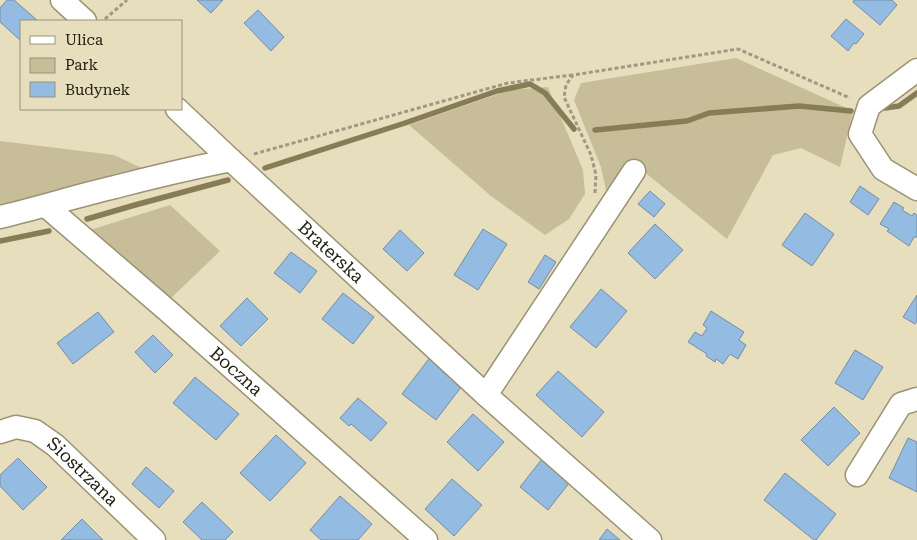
<svg xmlns="http://www.w3.org/2000/svg" width="917" height="540" font-family="'Roboto Serif',serif">
<rect width="100%" height="100%" fill="#e7debe"/>
<g fill="#c7bd98">
<polygon points="736,58 853,111 840,167 801,148 773,155 727,239 632,162 607,195 601,167 574,100 581,83"/>
<polygon points="548,87 583,170 585,194 569,219 545,235 491,196 409,125 510,90"/>
<polygon points="0,141 114,155 144,169 0,205"/>
<polygon points="170,205 220,251 167,302 90,230"/>
</g>
<g fill="none" stroke-linecap="round" stroke-linejoin="round">
<g stroke="#867c55" stroke-width="5.5">
<polyline points="885,108 899,106 917,93"/>
<polyline points="595,130 687,121 709,113 799,106 851,111"/>
<polyline points="265,168 405,123 497,91 530,84 545,93 574,129"/>
<polyline points="87,219 135,205 228,180"/>
<polyline points="0,241 49,231"/>
</g>
</g>
<g fill="#94bbe1" stroke="#768da5">
<polygon points="7,0 14,0 38,21 21,21 21,41 0,22 0,8"/>
<polygon points="197,0 223,0 211,13"/>
<polygon points="854,0 892,0 897,5 880,25 853,2"/>
<polygon points="258,10 284,37 271,51 244,23"/>
<polygon points="846,19 864,34 856,44 854,43 848,51 831,36"/>
<polygon points="860,186 879,199 868,215 850,202"/>
<polygon points="650,191 665,204 654,217 638,204"/>
<polygon points="894,202 904,208 902,210 912,216 914,213 917,215 917,237 914,237 909,246 887,231 889,229 880,224"/>
<polygon points="805,213 834,234 812,266 782,245"/>
<polygon points="655,224 683,250 655,279 628,253"/>
<polygon points="483,229 507,244 478,290 454,275"/>
<polygon points="400,230 424,253 407,271 383,249"/>
<polygon points="291,252 317,271 300,293 274,273"/>
<polygon points="545,255 556,262 539,289 528,282"/>
<polygon points="601,289 627,311 596,348 570,327"/>
<polygon points="343,293 374,317 353,344 322,319"/>
<polygon points="917,295 917,321 915,324 903,317"/>
<polygon points="247,298 268,319 241,346 220,326"/>
<polygon points="711,311 744,332 739,340 746,345 738,359 730,354 723,364 716,359 715,362 706,356 707,354 688,342 695,332 702,336 707,328 703,325"/>
<polygon points="98,312 114,332 73,364 57,343"/>
<polygon points="153,335 173,355 155,373 135,352"/>
<polygon points="855,350 883,367 863,400 835,383"/>
<polygon points="431,356 465,382 436,420 402,394"/>
<polygon points="558,371 604,412 582,437 536,395"/>
<polygon points="195,377 239,414 216,440 173,403"/>
<polygon points="358,398 387,423 371,441 351,424 349,426 340,418"/>
<polygon points="834,407 860,433 828,466 801,440"/>
<polygon points="473,414 504,442 478,471 447,442"/>
<polygon points="276,435 306,463 270,501 240,473"/>
<polygon points="908,438 917,442 917,492 889,478"/>
<polygon points="18,458 47,487 23,510 0,486 0,475"/>
<polygon points="542,459 570,482 548,510 520,487"/>
<polygon points="146,467 174,491 159,508 132,484"/>
<polygon points="785,473 836,514 816,540 814,540 764,500"/>
<polygon points="452,479 482,505 454,536 425,509"/>
<polygon points="340,496 372,524 358,540 321,540 310,530"/>
<polygon points="202,502 233,532 225,540 202,540 183,522"/>
<polygon points="82,519 103,540 61,540"/>
<polygon points="607,529 620,540 599,540"/>
</g>
<g fill="none" stroke-linecap="round" stroke-linejoin="round">
<g stroke="#9b9374" stroke-width="25">
<g id="street">
<polyline points="62,0 85,21"/>
<polyline points="917,70 869,106 860,134 883,169 917,189"/>
<path id="s1" d="M177,109l54,51 255,235 164,145"/>
<path id="s2" d="M46,206l122,105 258,229"/>
<path d="M0,217c39,-9 76,-21 115,-30 38,-10 77,-19 116,-27"/>
<polyline points="486,395 634,171"/>
<path id="s3" d="M0,432l16,-5 19,4 20,14 99,95"/>
<polyline points="857,475 901,404 917,399"/>
</g>
</g>
<g stroke="#a09981" stroke-width="3" stroke-dasharray="4 2.5" stroke-linecap="butt">
<polyline points="105,19 127,0"/>
<polyline points="254,154 508,83 572,75"/>
<polyline points="595,193 596,175 591,155 564,97 566,85 573,75 738,49 850,98"/>
</g>
<use href="#street" stroke="#fff" stroke-width="22"/>
</g>
<g text-anchor="middle" stroke-width="5" stroke-linejoin="round" paint-order="stroke">
<g font-size="18" fill="#232014" stroke="#e7debe">
<text dy="6" stroke="none"><textPath href="#s1" startOffset="210">Braterska</textPath></text>
<text dy="6" stroke="none"><textPath href="#s2" startOffset="252">Boczna</textPath></text>
<text dy="6" stroke="none"><textPath href="#s3" startOffset="99">Siostrzana</textPath></text>
</g>
</g>
<rect x="20" y="20" width="162" height="90" fill="#e7debe" stroke="#99927a"/>
<rect x="30" y="36" width="25" height="8" fill="#ffffff" stroke="#99927a"/>
<text x="65" y="45" font-size="15" fill="#232014">Ulica</text>
<rect x="30" y="58" width="25" height="15" fill="#c7bd98" stroke="#99927a"/>
<text x="65" y="70" font-size="15" fill="#232014">Park</text>
<rect x="30" y="82" width="25" height="15" fill="#94bbe1" stroke="#99927a"/>
<text x="65" y="95" font-size="15" fill="#232014">Budynek</text>
</svg>
